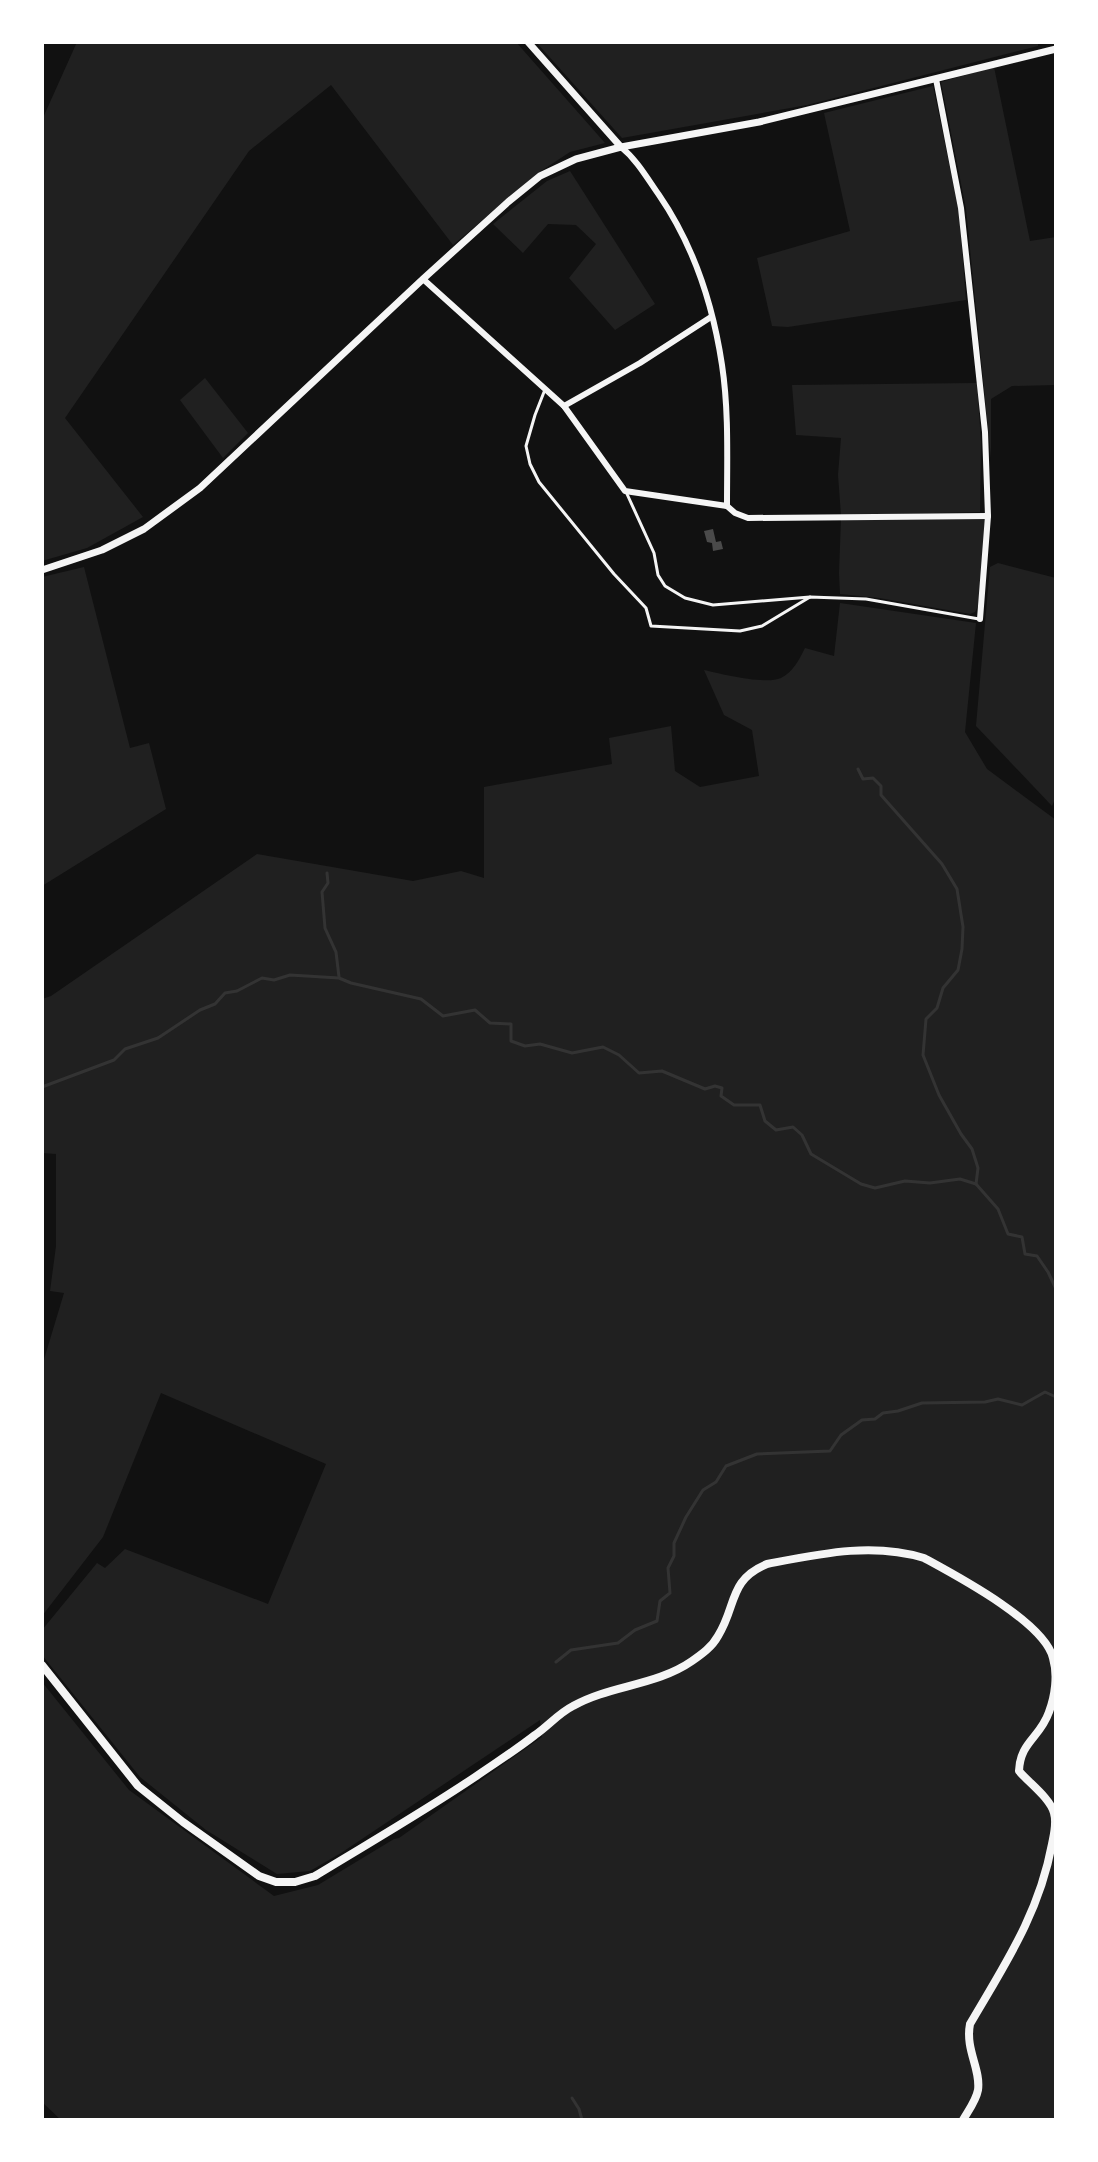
<svg xmlns="http://www.w3.org/2000/svg" width="1098" height="2162" font-family="Commissioner,sans-serif">
<rect width="100%" height="100%" fill="#111"/>
<g fill="#202020">
<polygon points="77,42 516,42 605,143 570,152 541,171 453,245 331,85 249,151 65,418 143,517 87,548 42,561 42,120"/>
<polygon points="536,42 1038,42 1038,46 807,105 622,138"/>
<polygon points="994,67 1030,241 1056,237 1056,385 1012,386 991,399 991,458 966,209 941,82"/>
<polygon points="933,86 959,211 966,300 788,327 772,326 757,258 850,231 824,113"/>
<polygon points="570,171 655,304 615,330 569,278 596,244 576,225 548,224 523,253 493,224 547,181"/>
<polygon points="205,378 248,433 223,458 180,400"/>
<polygon points="977,383 981,442 980,512 841,515 838,475 841,438 796,435 792,385"/>
<polygon points="987,518 978,606 975,612 970,614 879,598 840,594 839,573 841,519"/>
<polygon points="998,563 1056,578 1056,797 1052,806 976,726 990,567"/>
<polygon points="84,567 130,748 149,743 166,809 42,886 42,577"/>
<path d="M840,603l136,20 -11,109 22,37 69,51v1300h-995l-19,-18v-420l87,108 145,106 44,-11 76,-46 5,-1 143,-101 -2,-17 -199,133 -31,18 -33,3 -71,-44 -66,-53 -98,-122v-25l55,-67 8,5 20,-19 143,55 58,-140 -165,-71 -58,144 -61,79v-250l22,-73 -14,-2 6,-45v-92l-14,-1v-154l9,-3 206,-142 156,27 48,-10 23,7v-91l128,-23 -3,-26 62,-12 4,45 25,16 59,-11 -7,-46 -28,-15 -20,-45c17,4 61,15 77,8 12,-6 18,-18 24,-30l29,8z"/>
</g>
<g fill="none" stroke-linecap="round" stroke-linejoin="round">
<g stroke="#333" stroke-width="3">
<polyline points="858,769 863,779 873,778 881,786 881,795 942,864 957,889 963,927 962,949 958,970 943,988 937,1008 926,1019 923,1055 939,1095 961,1134 972,1149 978,1168 976,1184"/>
<polyline points="327,873 328,883 322,892 325,928 336,952 339,977"/>
<polyline points="42,1087 114,1060 125,1049 158,1038 200,1010 215,1004 225,993 237,991 262,978 274,980 290,975 339,978 351,983 421,999 443,1016 475,1010 490,1023 511,1024 511,1041 525,1046 540,1044 572,1053 603,1047 619,1055 639,1073 662,1071 705,1089 715,1086 722,1088 721,1096 734,1105 760,1105 765,1121 776,1130 793,1127 802,1135 811,1154 861,1184 875,1188 905,1181 930,1183 960,1179 976,1184 998,1209 1008,1234 1022,1237 1025,1254 1037,1256 1048,1272 1056,1289"/>
<polyline points="556,1662 571,1650 618,1643 635,1630 657,1621 660,1601 670,1593 668,1568 674,1556 674,1543 686,1517 703,1490 716,1482 726,1466 757,1454 830,1451 841,1435 862,1420 875,1419 883,1413 898,1411 922,1403 985,1402 998,1399 1022,1405 1045,1392 1056,1397"/>
<polyline points="572,2098 579,2109 582,2120"/>
</g>
</g>
<polygon fill="#4a4a4a" points="713,529 716,542 721,541 723,549 713,551 712,543 707,542 704,531"/>
<g fill="none" stroke-linecap="round" stroke-linejoin="round">
<g stroke="#f5f5f5" stroke-width="3">
<polyline points="544,392 535,415 526,446 530,464 539,482 614,574 646,608 651,626 740,631 762,626 810,597"/>
<polyline points="627,494 654,553 658,575 665,586 685,598 713,605 810,597 866,599 979,619"/>
</g>
<g stroke="#f5f5f5" stroke-width="6">
<polyline points="936,79 961,208 985,432 988,516 980,619"/>
<path d="M621,147c16,13 26,31 38,48 35,51 54,110 63,170 7,46 5,94 5,141"/>
<polyline points="423,279 564,406 625,491 727,506 735,513 748,518 988,516"/>
<polyline points="564,406 640,363 711,317"/>
</g>
<g stroke="#f5f5f5" stroke-width="7">
<polyline points="528,42 621,147"/>
<polyline points="42,570 102,550 144,529 200,488 423,279 508,202 540,176 576,159 621,147 759,122 1056,49"/>
</g>
<path stroke="#f5f5f5" stroke-width="8" d="M42,1665l96,121 45,36 76,54 17,6h19l20,-6c54,-33 108,-64 160,-99 20,-14 41,-27 60,-42 13,-9 24,-22 38,-29 37,-21 83,-20 119,-45 10,-7 20,-14 26,-25 19,-30 10,-56 49,-72 52,-10 105,-22 157,-6 33,18 120,64 129,100 5,17 2,38 -4,54 -9,26 -29,30 -30,59 10,12 31,27 35,42 3,10 0,21 -2,31 -13,70 -47,120 -82,180 -5,26 11,45 8,66 -2,11 -10,21 -15,30"/>
</g>
<rect width="1098" height="2162" fill="none" stroke="#ffffff" stroke-width="88"/>
</svg>
